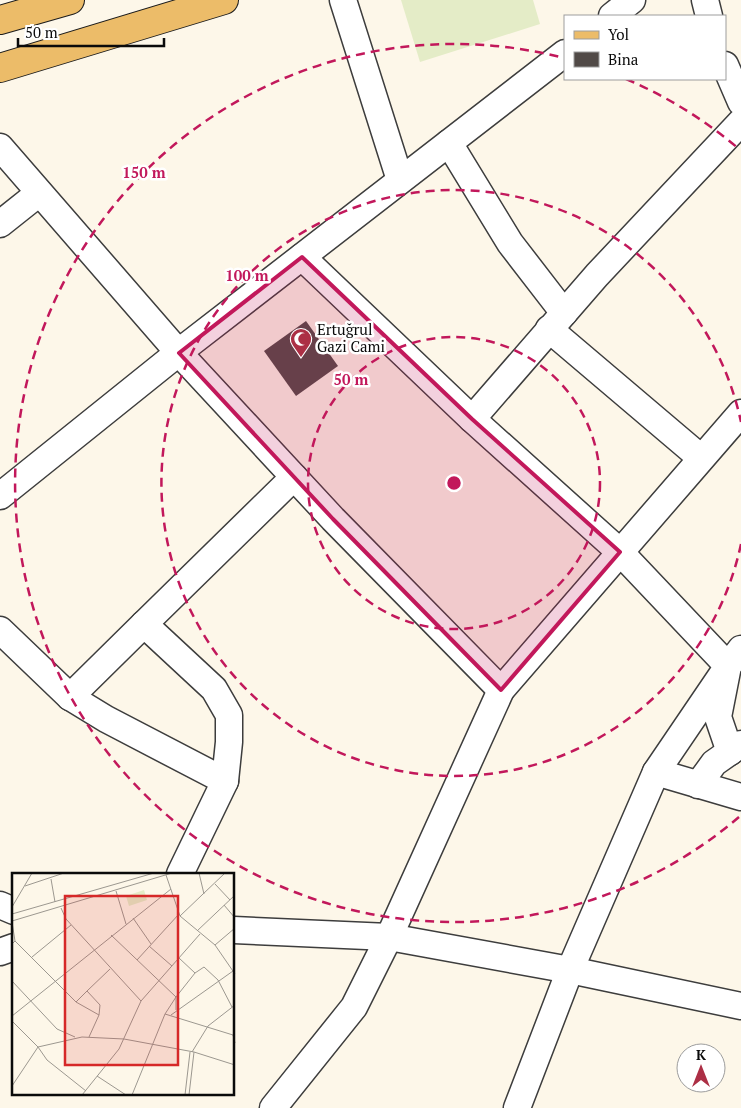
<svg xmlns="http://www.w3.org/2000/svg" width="741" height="1108" font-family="'PT Serif',serif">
<rect width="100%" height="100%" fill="#fdf7e9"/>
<polygon fill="#e4ecc7" points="401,0 533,0 540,24 420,62"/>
<polygon fill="#514a47" points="306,321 338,366 296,396 264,351"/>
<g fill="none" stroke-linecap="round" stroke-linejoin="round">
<g stroke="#3d3d3d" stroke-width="29">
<g id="minor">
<polyline points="343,0 400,180"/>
<polyline points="705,0 709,16"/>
<polyline points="612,16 632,0"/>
<polyline points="725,65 741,102"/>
<polyline points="449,143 510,243 564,313"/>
<polyline points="0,147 179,353 333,519 501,690"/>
<polyline points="0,224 39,193"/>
<polyline points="302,257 472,419 620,552 728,666 656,772 570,970 517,1108"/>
<polyline points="549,329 701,458"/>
<polyline points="472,419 597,275 741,122"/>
<polyline points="0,496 188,345 565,53"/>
<polyline points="144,624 294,477"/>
<polyline points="0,630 70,697 106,719 225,781"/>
<polyline points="70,697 144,624 214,689 229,715 229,742 225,781 180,874"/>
<polyline points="730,752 718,717 728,666 741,649"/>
<polyline points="656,772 741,797"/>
<polyline points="698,785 714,763 741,744"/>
<polyline points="0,905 14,911"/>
<polyline points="234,930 389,937 570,970 741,1006"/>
<polyline points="0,952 14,947"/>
<polyline points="273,1108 354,1007 389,937 501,690 741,413"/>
</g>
</g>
<g stroke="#1b1b1b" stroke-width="30">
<g id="major">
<polyline points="0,20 70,0"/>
<polyline points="0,68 224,0"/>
</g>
</g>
<use href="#minor" stroke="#fff" stroke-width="26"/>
<use href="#major" stroke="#ecbc69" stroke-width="28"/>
</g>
<path fill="#c2185b" fill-opacity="0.2" stroke="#c2185b" stroke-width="4" stroke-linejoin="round" d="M302,257l170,162 148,133 -119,138 -168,-171 -154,-166z"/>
<g fill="none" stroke="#c2185b" stroke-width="2.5" stroke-dasharray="9 6">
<circle cx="454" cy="483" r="146"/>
<path d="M741 544A293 293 0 1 1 741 422"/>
<path d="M739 817A439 439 0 1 1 564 58M626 79A439 439 0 0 1 739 149"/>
</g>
<defs>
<g id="mosque-pin" transform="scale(1.125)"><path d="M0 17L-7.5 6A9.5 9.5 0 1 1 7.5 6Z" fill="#ac2f45" stroke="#fff"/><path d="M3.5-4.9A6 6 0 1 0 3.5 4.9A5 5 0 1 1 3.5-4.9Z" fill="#fff"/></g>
</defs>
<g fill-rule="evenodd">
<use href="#mosque-pin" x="301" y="339"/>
</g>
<g text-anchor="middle" stroke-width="5" stroke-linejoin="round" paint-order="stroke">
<g font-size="15" fill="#0a0a0a" stroke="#fff" text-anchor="start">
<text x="317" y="335">Ertuğrul<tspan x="317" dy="17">Gazi Cami</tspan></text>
</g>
</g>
<g transform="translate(12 873)">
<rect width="222" height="222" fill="#fdf7e9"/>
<path d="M132,17l3,10 -18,6 -3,-10z" fill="#e4ecc7"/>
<path fill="none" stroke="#9c9890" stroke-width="1" d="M187,0l5,21M154,2l14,41 35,29 20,29M39,6l4,23M203,11l15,16M13,13l39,-13M104,18l10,33M212,32l11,13M0,34l20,-34M49,35l5,11 75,82M0,41l142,-41M168,43l45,-43M121,45l18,26M0,48l160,-48M0,49l3,19M185,58l38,-36M99,62l65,62 -11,17 -33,81M0,71l3,-3 61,61 23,13M203,72l20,-17M137,73l23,20M20,84l39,-32M167,85l16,15M125,87l42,-46M0,108l45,48 18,8M75,118l23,-22M64,129l11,-11 13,14 -1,10 -10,22M164,137v-13l19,-24 9,-6 14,13 14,27M153,141l68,21 2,8M159,142l62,-44M0,143l159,-127M0,148l26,26 44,-10 42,2 70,13 41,13M180,179l16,-26 27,-21M85,203l29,19M0,213l26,-39 9,13 39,31M70,222l37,-46 22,-48 59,-67M173,222l5,-43M177,222l5,-43"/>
<path fill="#d62828" fill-opacity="0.15" stroke="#d62828" stroke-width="2.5" d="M53,23h113v169h-113z"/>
<rect width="222" height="222" fill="none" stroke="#0a0a0a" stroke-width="2.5"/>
</g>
<circle cx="454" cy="483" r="8" fill="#c2185b" stroke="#fff" stroke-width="2.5"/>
<g font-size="15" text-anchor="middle" font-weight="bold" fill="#c2185b" stroke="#fff" stroke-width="5" stroke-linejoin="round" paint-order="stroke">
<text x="144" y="178">150 m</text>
<text x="247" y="281">100 m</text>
<text x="351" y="385">50 m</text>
</g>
<rect x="564" y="15" width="162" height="65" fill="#ffffff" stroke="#9d9d9d"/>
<rect x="574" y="31" width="25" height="8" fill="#ecbc69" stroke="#9d9d9d"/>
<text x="608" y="40" font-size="15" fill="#0a0a0a">Yol</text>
<rect x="574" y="52" width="25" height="15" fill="#514a47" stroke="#9d9d9d"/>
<text x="608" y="65" font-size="15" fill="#0a0a0a">Bina</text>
<g transform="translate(701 1068)"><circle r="24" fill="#ffffff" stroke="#9d9d9d"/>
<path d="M0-4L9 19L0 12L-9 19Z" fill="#ac2f45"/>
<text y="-8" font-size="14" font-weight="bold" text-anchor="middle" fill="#0a0a0a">K</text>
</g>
<path d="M18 38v8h146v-8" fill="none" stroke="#0a0a0a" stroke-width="2.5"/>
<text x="25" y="38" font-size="15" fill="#0a0a0a" stroke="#ffffff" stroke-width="4" paint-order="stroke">50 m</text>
</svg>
